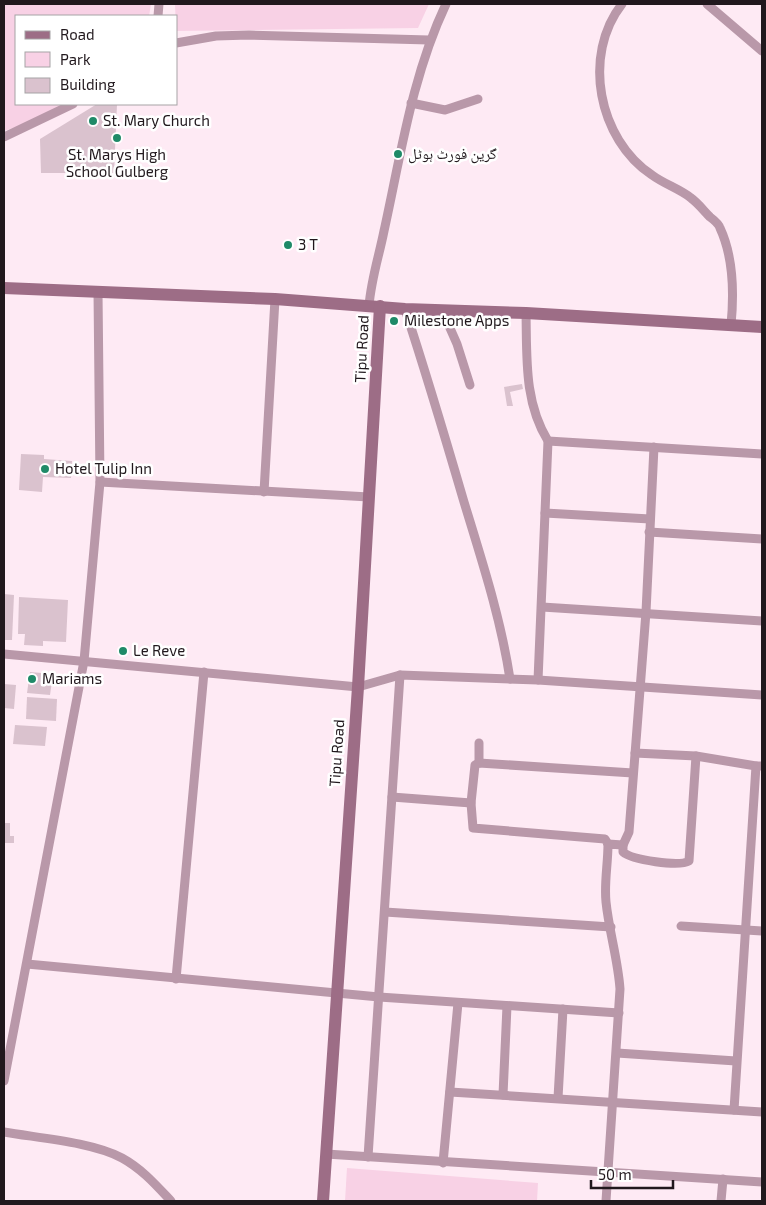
<svg xmlns="http://www.w3.org/2000/svg" width="766" height="1205" font-family="'Exo 2','Noto Naskh Arabic',sans-serif">
<rect width="100%" height="100%" fill="#feeaf4"/>
<g fill="#f8d1e5">
<polygon points="4,4 151,4 149,16 16,16 16,104 67,104 37,120 4,131"/>
<polygon points="175,4 429,4 418,28 176,31"/>
<polygon points="347,1168 538,1183 537,1201 345,1201"/>
</g>
<g fill="#dac2ce">
<polygon points="97,104 117,104 114,173 41,173 40,139"/>
<polygon points="522,384 523,389 510,392 513,406 507,406 504,387"/>
<polygon points="21,454 44,455 44,459 72,461 71,478 43,477 42,492 19,490"/>
<polygon points="4,594 14,595 12,640 4,640"/>
<polygon points="19,597 68,600 66,642 43,641 43,646 24,645 25,634 18,634"/>
<polygon points="30,672 53,674 50,695 27,693"/>
<polygon points="4,684 16,685 14,709 4,708"/>
<polygon points="27,697 57,699 56,721 26,719"/>
<polygon points="15,725 47,727 45,746 13,744"/>
<polygon points="4,823 10,823 10,836 14,836 14,843 4,843"/>
</g>
<g fill="none" stroke-linecap="round" stroke-linejoin="round">
<g stroke="#b998a9" stroke-width="9">
<path d="M622,4c-40,51 -24,135 30,171 12,9 28,14 39,23 7,5 13,13 19,19 4,3 9,7 10,11 14,30 14,66 11,97"/>
<polyline points="707,4 762,51"/>
<polyline points="158,16 159,4"/>
<polyline points="176,43 216,36 249,35 429,40"/>
<polyline points="411,103 445,110 478,99"/>
<polyline points="4,137 73,104"/>
<path d="M369,306c2,-26 10,-50 15,-75 17,-77 28,-155 62,-227"/>
<path d="M405,309c21,64 40,128 59,193 18,59 37,117 46,177"/>
<polyline points="442,310 457,344 470,385"/>
<path d="M526,313c1,45 -2,89 22,128l-10,239"/>
<polyline points="548,441 762,454"/>
<polyline points="100,482 369,497"/>
<polyline points="264,492 275,299"/>
<polyline points="545,513 650,519"/>
<polyline points="649,532 762,539"/>
<polyline points="542,607 762,621"/>
<polyline points="4,654 358,687 400,675 538,680 762,695"/>
<polyline points="635,753 696,756 756,766"/>
<polyline points="479,763 479,743"/>
<polyline points="392,797 471,803"/>
<polyline points="608,844 605,839 473,828 471,803 475,765 479,763 633,773"/>
<path d="M623,845v7c9,8 56,15 66,9l7,-105"/>
<polyline points="385,912 611,927"/>
<polyline points="681,926 762,931"/>
<polyline points="27,964 379,997 619,1013"/>
<polyline points="176,979 204,672"/>
<polyline points="617,1053 736,1061"/>
<polyline points="4,1081 84,661 100,482 98,292"/>
<polyline points="450,1092 762,1112"/>
<polyline points="503,1095 507,1006"/>
<polyline points="558,1098 563,1009"/>
<polyline points="734,1110 756,766 762,766"/>
<path d="M4,1132c34,6 88,10 118,26 20,11 34,27 49,43"/>
<polyline points="326,1154 762,1182"/>
<polyline points="368,1157 400,675"/>
<polyline points="443,1163 458,1003"/>
<path d="M606,1201l14,-212c-2,-29 -11,-58 -14,-87 -2,-19 2,-38 2,-58l15,1 6,-13 17,-220 8,-165"/>
<polyline points="721,1201 723,1179"/>
</g>
<g stroke="#9d6d86" stroke-width="12">
<polyline points="4,288 275,299 405,309 526,313 762,327"/>
<polyline points="323,1201 358,687 380,306"/>
</g>
</g>
<g fill="#1f8a68" stroke="#fff" stroke-width="2">
<circle cx="93" cy="121" r="5"/>
<circle cx="117" cy="138" r="5"/>
<circle cx="398" cy="154" r="5"/>
<circle cx="288" cy="245" r="5"/>
<circle cx="394" cy="321" r="5"/>
<circle cx="45" cy="469" r="5"/>
<circle cx="123" cy="651" r="5"/>
<circle cx="32" cy="679" r="5"/>
</g>
<g text-anchor="middle" stroke-width="5" stroke-linejoin="round" paint-order="stroke">
<g font-size="15" fill="#21181d" stroke="#fff" text-anchor="start">
<text x="103" y="126">St. Mary Church</text>
<text x="408" y="159">گرین فورٹ ہوٹل</text>
<text x="117" y="160" text-anchor="middle">St. Marys High<tspan x="117" dy="17">School Gulberg</tspan></text>
<text x="298" y="250">3 T</text>
<text x="404" y="326">Milestone Apps</text>
<text x="55" y="474">Hotel Tulip Inn</text>
<text x="133" y="656">Le Reve</text>
<text x="42" y="684">Mariams</text>
</g>
<g font-size="15" fill="#21181d" stroke="#fff">
<text transform="translate(362 349) rotate(-87)" y="5">Tipu Road</text>
<text transform="translate(337 753) rotate(-86)" y="5">Tipu Road</text>
</g>
</g>
<rect width="766" height="1205" fill="none" stroke="#21181d" stroke-width="10"/>
<rect x="15" y="15" width="162" height="90" fill="#ffffff" stroke="#a6a3a5"/>
<rect x="25" y="31" width="25" height="8" fill="#9d6d86" stroke="#a6a3a5"/>
<text x="60" y="40" font-size="15" fill="#21181d">Road</text>
<rect x="25" y="52" width="25" height="15" fill="#f8d1e5" stroke="#a6a3a5"/>
<text x="60" y="65" font-size="15" fill="#21181d">Park</text>
<rect x="25" y="78" width="25" height="15" fill="#dac2ce" stroke="#a6a3a5"/>
<text x="60" y="90" font-size="15" fill="#21181d">Building</text>
<path d="M591 1180v8h82v-8" fill="none" stroke="#21181d" stroke-width="2.5"/>
<text x="598" y="1180" font-size="15" fill="#21181d" stroke="#ffffff" stroke-width="4" paint-order="stroke">50 m</text>
</svg>
